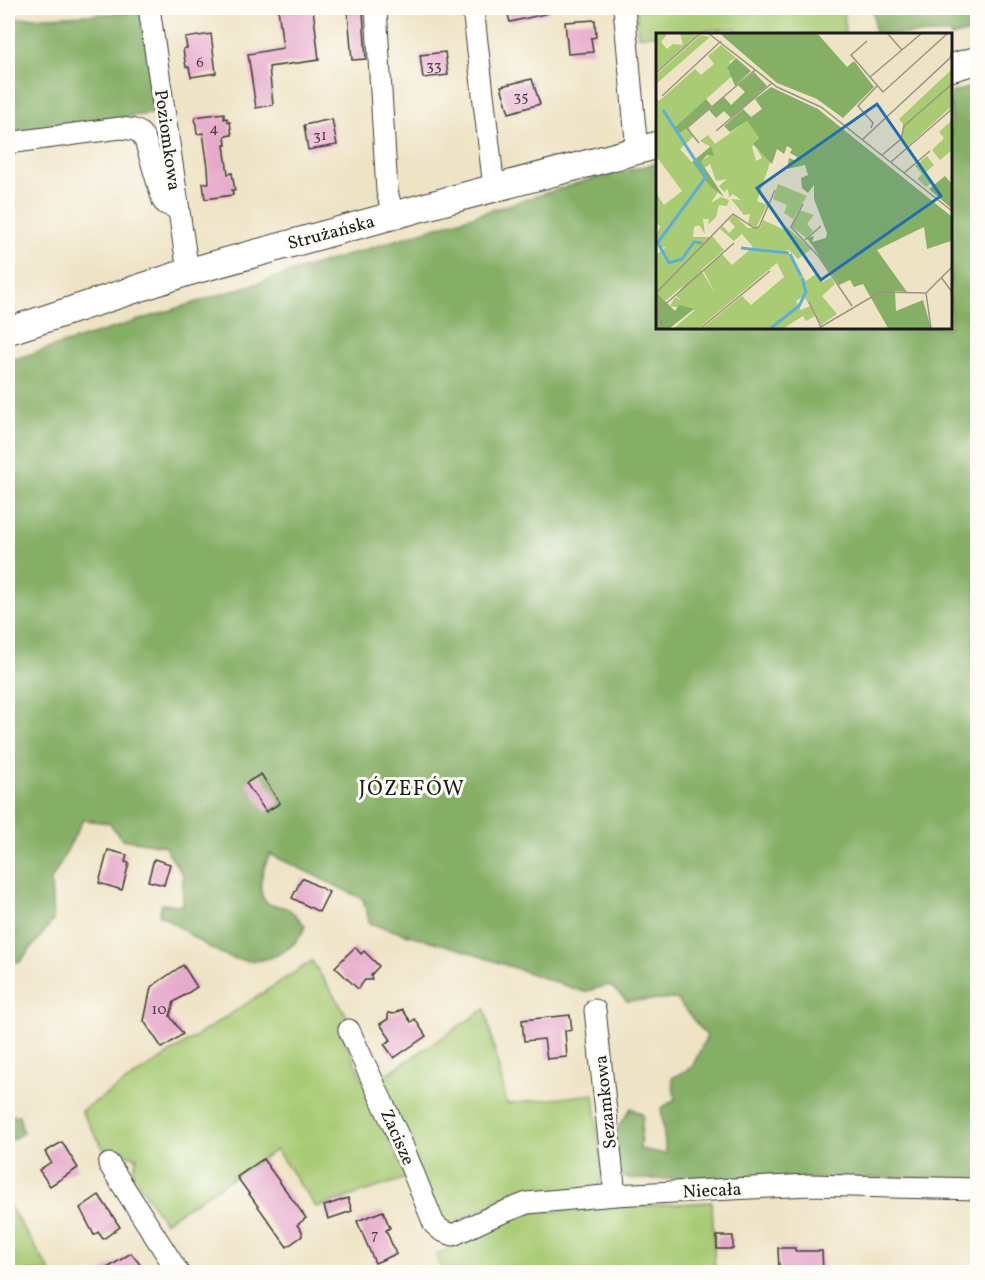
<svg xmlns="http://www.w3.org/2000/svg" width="985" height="1280" font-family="Vollkorn,serif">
<rect width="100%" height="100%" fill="#fdfcf7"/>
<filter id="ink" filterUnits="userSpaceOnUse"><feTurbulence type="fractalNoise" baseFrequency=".0167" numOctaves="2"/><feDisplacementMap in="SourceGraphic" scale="12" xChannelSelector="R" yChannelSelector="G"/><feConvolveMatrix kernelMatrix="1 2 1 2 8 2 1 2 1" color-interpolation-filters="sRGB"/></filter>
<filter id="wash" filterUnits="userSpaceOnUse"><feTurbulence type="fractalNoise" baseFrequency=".008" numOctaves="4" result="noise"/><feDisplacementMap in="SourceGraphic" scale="24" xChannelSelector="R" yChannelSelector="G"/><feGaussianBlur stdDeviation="1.35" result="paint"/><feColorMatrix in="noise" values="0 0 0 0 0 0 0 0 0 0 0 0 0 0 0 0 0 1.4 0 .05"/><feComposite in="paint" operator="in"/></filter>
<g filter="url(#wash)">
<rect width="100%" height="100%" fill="#efe3c5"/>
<g fill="#a9cb74" stroke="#627448" stroke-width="1.5">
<polygon points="636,8 844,8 845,34 737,34 736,28 638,36"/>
<polygon points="312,961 349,1019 339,1027 407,1178 316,1207 276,1150 164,1222 132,1174 137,1157 104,1149 81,1111"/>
<polygon points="485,1009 507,1104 594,1094 603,1180 594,1190 515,1193 450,1225 439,1220 381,1078"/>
<polygon points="712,1202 715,1272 442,1272 436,1255 519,1213"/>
<polygon points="8,1204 51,1272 8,1272"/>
</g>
<g fill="#86af66" stroke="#516641" stroke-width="1.5">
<polygon points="873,8 977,8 977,30 951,37 950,34 875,34"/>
<polygon points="143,12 156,113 9,132 8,19"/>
<path d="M977,85v1093l-342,1 -24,-5 -2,-33 22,-33 12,7 -3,34 26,5 -5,-46 14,-8 -3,-22 20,-11 15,-31 -31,-37 -49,2 -18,-16 -25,7 -125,-43 -89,-25 -7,-25 -93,-45c-6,12 -17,41 -1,50 6,3 13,1 19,5 7,4 12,11 17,17 -5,15 -15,23 -28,29 -46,21 -81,-20 -118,-41l3,-10 21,1v-30l-19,-29 -42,-7 -13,-16 -26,-3 -32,61 2,40 -34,42 -11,-7v-595l580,-181 70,-17v164h292l1,-234z"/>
<polygon points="8,1115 19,1115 23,1133 8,1142"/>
</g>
<g id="blocks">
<g fill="#e6a9ca">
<polygon points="278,8 313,8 319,60 269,67 273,105 256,108 248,54 283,48"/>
<polygon points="506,8 548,8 549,13 510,22"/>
<polygon points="363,12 366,59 352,60 348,13"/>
<polygon points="595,20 596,37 591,38 593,52 568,54 565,22"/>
<polygon points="211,34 216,73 191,77 189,67 186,67 183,49 187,48 185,38"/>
<polygon points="445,52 448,75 423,78 420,55"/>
<polygon points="532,79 540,104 509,113 501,86"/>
<polygon points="224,113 224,119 227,118 228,122 230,122 232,135 225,136 226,145 224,145 228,174 232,173 235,190 232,190 233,195 205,199 203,183 209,183 208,168 203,133 197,134 195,117"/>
<polygon points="332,119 337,145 308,150 304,125"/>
<polygon points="261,774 280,803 266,812 246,783"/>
<polygon points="108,850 127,855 125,862 129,863 122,890 99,883"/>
<polygon points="154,859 170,864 164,885 148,881"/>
<polygon points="302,878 329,892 319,912 292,898"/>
<polygon points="355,947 361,954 364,951 379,966 371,975 372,980 365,980 358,989 335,967"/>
<polygon points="183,965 197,987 174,1002 170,1016 183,1034 162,1048 144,1021 151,987"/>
<polygon points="402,1009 411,1022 415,1019 426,1036 394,1058 384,1044 391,1040 380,1024 388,1019 388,1013 394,1014"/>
<polygon points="570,1015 572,1030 565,1031 567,1057 547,1059 544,1039 524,1041 522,1020"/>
<polygon points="62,1142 78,1168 50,1186 39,1170 51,1162 45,1152"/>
<polygon points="263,1159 306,1218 297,1225 302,1231 302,1236 287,1247 237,1177"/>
<polygon points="99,1195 120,1227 103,1239 98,1232 94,1235 80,1208"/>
<polygon points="348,1198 352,1211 328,1219 324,1206"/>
<polygon points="383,1211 390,1228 386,1230 396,1254 375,1263 357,1221"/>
<rect x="717" y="1236" width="16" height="13"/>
<polygon points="778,1248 795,1248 795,1251 822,1251 823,1272 794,1272 794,1270 779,1270"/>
<polygon points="131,1253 146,1272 101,1272"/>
</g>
</g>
</g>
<g filter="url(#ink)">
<use href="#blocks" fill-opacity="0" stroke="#3c3a35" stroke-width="1.5"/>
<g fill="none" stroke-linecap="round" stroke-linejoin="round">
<g stroke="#3c3a35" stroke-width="23">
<g id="minor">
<polyline points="149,8 188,272"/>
<polyline points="376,8 387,191 393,215"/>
<polyline points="473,8 494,188"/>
<polyline points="624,8 637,151"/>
<path d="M8,143l112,-15c12,1 20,1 25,12l18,61 3,3 12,5"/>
<polyline points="595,1010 615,1195"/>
<polyline points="349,1030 401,1142 434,1224 442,1231 453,1235 491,1217 527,1203 615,1195 809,1185 978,1189"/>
<polyline points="109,1164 178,1272"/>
</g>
</g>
<g stroke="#3c3a35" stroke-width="29">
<g id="major">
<polyline points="950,68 978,60"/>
<polyline points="8,331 188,272 453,199 658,145"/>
</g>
</g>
<use href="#minor" stroke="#fff" stroke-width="21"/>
<use href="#major" stroke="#fff" stroke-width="27"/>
</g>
</g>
<g text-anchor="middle" stroke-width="6" stroke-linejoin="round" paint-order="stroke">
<g font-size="15" fill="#4e3f48">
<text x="200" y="67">6</text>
<text x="434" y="70">33</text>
<text x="521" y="101">35</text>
<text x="214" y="133">4</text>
<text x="320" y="140">31</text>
<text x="159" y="1014">10</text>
<text x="375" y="1239">7</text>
</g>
<g font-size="18" fill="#1c1c1c" stroke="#fdfcf7">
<text transform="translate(168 140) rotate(82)" y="6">Poziomkowa</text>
<text transform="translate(331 232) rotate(-15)" y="6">Strużańska</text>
<text transform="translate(605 1102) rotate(-96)" y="6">Sezamkowa</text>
<text transform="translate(398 1137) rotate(66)" y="6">Zacisze</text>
<text transform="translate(712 1190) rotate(-3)" y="6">Niecała</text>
</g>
<g font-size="21" letter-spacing="1.5" fill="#1c1c1c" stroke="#fdfcf7">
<text x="412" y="795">JÓZEFÓW</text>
</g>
</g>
<g transform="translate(656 33)">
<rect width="296" height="296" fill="#efe3c5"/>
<path d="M1,0h11l-7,9 6,7 6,-5 10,1 -3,-12 18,2 -42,37zM45,2l9,2 -54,47v-9zM65,12l15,13 -6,3 -2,10 5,4 -58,52 13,-1 5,11 -13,12 38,43 -7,11 10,-6 8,3 -2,6 -8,-1 -3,12 -8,8 1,-6h-6l2,15 -6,-9 -5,2 -1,10h20l11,13 -23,20 14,23 -12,-23 19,-16 10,11 21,-18 -11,-13 -8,7 -14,-12 3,-3 6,7 6,-6 -6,-7 5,-5 14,13h12l3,-8 22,10 2,-3 24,22 -13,10 -9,-9h-3l20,31 11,-8 6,9 8,-5 4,7 -13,12 15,18 -16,11 -17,-29 -8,5 5,9 9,-4 5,10 -9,5 -3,-5 -19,12h-81l39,-32 9,9 33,-28 -7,-14 -78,65h-25l21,-18 -25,-4 5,-9 6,4 -5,-5 8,-11 -19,16 -9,-9v-37l10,-8 -7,1 -3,-10 4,-12 -4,-3v-30l8,12 18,-14 -26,-35v-59l3,4 36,-32 6,6 13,-11 -6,-8zM295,37v37l-43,39 -6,-7 1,-15 -4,-5zM91,88l12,17 -7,9 4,14 6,-3 -7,-13 16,15 -14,41 10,4 -11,23 -8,-4 2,-10 -6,1 -13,-16 10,1 -8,-6 -4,3 -1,-8 -4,3 -5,-6 8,-7 -11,2 -6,-17 -7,5 -3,-7 10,-7 1,-8 -11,-6 8,-6 7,9zM295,88v30l-11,9 -8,-10 12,-12 -5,-6zM271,123l7,9 -9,8 8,9 -7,5 -9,-8 5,-5 -7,-8zM122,151l29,12 -14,23 -9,-6 3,-8 -14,-6zM144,177l14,5 -7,9 6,7 -7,7 -15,-12z" fill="#a9cb74"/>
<path d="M63,0h98l30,34 7,-6 20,26 -31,31 -26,-19 -40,-16zM80,25l15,13 -16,15 -8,-19zM98,39l13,14 -36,32 -7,-7 -8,7 -7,-8 15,-13 7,8 14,-13 -7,-7zM115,54l47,22 133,107v25l-24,8 -3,-22 -47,23 30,42 -12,-1 1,20 27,-11 8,28h-43l-25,-44 -9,3 -4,-7 -11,5 -32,-47 7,-2 -2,6 14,-4 1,-5 -13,-34v-14l-6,8 -6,-5 -1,-10 7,-3 -3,-10 -18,4 2,-11 7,3 1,-4 -7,-4 2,-4 -5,-3 -3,8 -7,-5 -5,15 -19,-20 6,-6 -12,-17 -17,11 -6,-6 19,-17 8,8 11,-8 -7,-10zM50,66l6,7 -32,27 -5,-6zM55,113l3,10 -7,-1 -6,7 23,35 -14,-11 -18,-24zM289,143l6,7v25l-22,-19zM0,259l19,19 4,-6 15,4 -24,19h-14z" fill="#86af66"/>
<path fill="none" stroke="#5bafd7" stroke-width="3" d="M0,212l50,-68 -43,-67M3,212l10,18 13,-4 12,-17 8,1M85,215l48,5M134,221l11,22M115,295l28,-22 7,-14 -4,-14"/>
<path fill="none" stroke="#9b9381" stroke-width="1.5" d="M52,0l69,54 44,20 131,104M231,0l15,17M266,0l-52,44 13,15 65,-59M211,8l-16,14 19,22M0,40l45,-40M6,63l59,-55M215,95l2,-5 -15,-17 19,-20M60,98l56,-48M207,106l87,-81 2,-8M43,110l-12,-15 68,-58M226,122l19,-16 3,-13 48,-42M235,129l61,-53M248,140l26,-22M147,171l-12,23 28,30 33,49M149,207l16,-14M285,244l11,15M0,260l77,-79 21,14 5,-1 16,-37M153,269l12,25M0,271l7,24M4,276l74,-66M45,295l69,-57M163,295l61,-36 46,1M275,295l-5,-35 26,-26"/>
<path fill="#1f6fb2" fill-opacity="0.15" stroke="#1f6fb2" stroke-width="3" d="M221,71l64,92 -120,84 -64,-92z"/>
<rect width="296" height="296" fill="none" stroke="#1c1c1c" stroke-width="3"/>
</g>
<rect width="985" height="1280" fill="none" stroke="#fdfcf7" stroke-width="30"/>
</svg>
